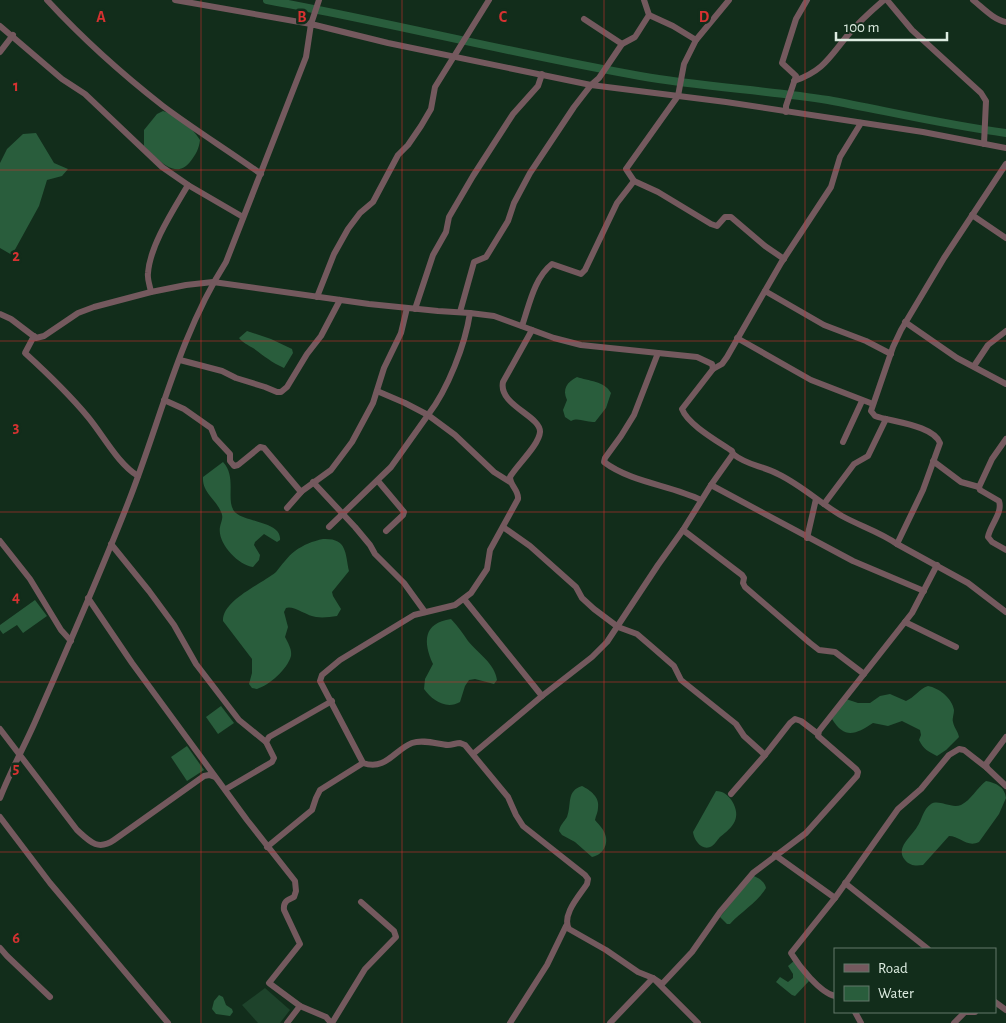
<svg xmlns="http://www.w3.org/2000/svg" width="1006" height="1023" font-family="'Alegreya Sans',sans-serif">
<rect width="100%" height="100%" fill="#122d1b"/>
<polygon fill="#1e432b" points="265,988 290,1010 280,1023 258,1023 242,1005"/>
<g fill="#295d3c">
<path d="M163,111c14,4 29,16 37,29 -1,9 -4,14 -10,22 -15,19 -33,-4 -46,-16v-16l13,-16z"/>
<polygon points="36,133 54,163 68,169 62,176 47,180 39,206 12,255 0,248 0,163 7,149 23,134"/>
<path d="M247,331l24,8 21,10 1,4 -9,15c-13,-6 -20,-12 -31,-20 -5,-3 -10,-5 -14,-10z"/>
<path d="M577,377c11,4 28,4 34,16l-5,15 -11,14c-9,1 -16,-5 -24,-1l-6,-4 -2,-7 4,-10c-5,-11 0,-18 10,-23z"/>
<path d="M223,462c15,16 1,41 13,51 10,9 46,9 44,27l-3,2 -13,-8 -9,8 -1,3 6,10 -1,5 -6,7c-15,-2 -36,-24 -33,-40 1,-6 4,-9 1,-15 -5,-13 -19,-19 -18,-35z"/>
<path d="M323,539c24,-1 22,13 26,32l-17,21 1,4 8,13 -4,7c-7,1 -14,2 -21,1 -9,-1 -23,-12 -30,-9l-2,4 4,15 -3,10c3,6 7,12 6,19 -4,14 -22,29 -34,33l-5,-1 -3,-4 3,-11v-14l-29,-38c-1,-21 39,-37 53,-49 6,-7 11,-15 19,-21 8,-6 18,-10 28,-12z"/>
<polygon points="35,600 47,616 23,633 17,625 3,634 0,630 0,625"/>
<path d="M451,619c7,7 12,15 17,22 10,12 27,23 29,39l-3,4 -19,-5 -6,1 -4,6 -5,16c-14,8 -28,-2 -36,-13l1,-10 8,-15c-10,-22 -10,-41 18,-45z"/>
<path d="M928,686c11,2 24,12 26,24 0,4 -2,9 -1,12 1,6 5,9 6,15l-13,13 -9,6c-8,-4 -14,-7 -18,-16l2,-5 -1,-5 -18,-9 -14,5 -15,-3c-17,11 -28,17 -41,-4l14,-20 12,4h12l10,-7 10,-2 16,7c9,-4 13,-12 22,-15z"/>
<polygon points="221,706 234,723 218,734 206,717"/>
<polygon points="187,746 204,770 187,781 171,757"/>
<path d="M986,781c10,2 19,6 20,17l-7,16 -20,28c-12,6 -19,-6 -30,-6l-26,29c-7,1 -13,1 -18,-5 -10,-12 6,-23 12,-33 5,-7 6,-18 14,-23 8,-5 20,5 30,1 10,-5 16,-17 25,-24z"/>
<path d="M582,786c8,4 18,11 16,22 0,4 -2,7 -3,12 3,4 8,8 10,14 4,10 -2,21 -13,23l-17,-15 -13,-7 -3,-4c1,-6 5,-9 8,-14 5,-13 -1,-26 15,-31z"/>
<path d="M716,791c7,0 12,4 16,10 10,17 1,26 -12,36 -3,3 -5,7 -8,9 -9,6 -18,-5 -19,-14z"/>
<path d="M753,876c5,1 12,6 13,12 -9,15 -24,23 -36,36h-3l-7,-7z"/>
<polygon points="794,961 809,981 795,996 792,995 776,982 780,977 788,982 793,978 793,974 788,966"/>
<polygon points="219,995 223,997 226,1005 232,1009 233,1012 230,1016 216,1014 212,1009 214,1001"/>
</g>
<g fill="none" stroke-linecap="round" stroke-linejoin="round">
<path stroke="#295d3c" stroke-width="8" d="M267,0c125,23 248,54 373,76 62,11 126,14 188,24 59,11 118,25 178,33"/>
<g stroke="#74595e" stroke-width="6">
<path d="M47,0c35,38 75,74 116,106 32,24 66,45 98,68"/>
<polyline points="175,0 311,24 319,0"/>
<polyline points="887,0 912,30 981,93 986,101 984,144"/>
<path d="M973,0c10,8 21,20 33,22"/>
<polyline points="649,15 673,26 696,40"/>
<polyline points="584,19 622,44"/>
<polyline points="0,26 62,79 85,94 162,167 188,185 243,217"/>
<polyline points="0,52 13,35"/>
<path d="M794,81c29,-10 35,-23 53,-45 11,-13 24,-25 37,-36"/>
<polyline points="786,112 786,106 796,76 782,63 796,19 807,0"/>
<path d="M861,123l-21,34 -9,30 -50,76 -54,94 -5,7 -9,5 -31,40c6,16 37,33 50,42l1,3c15,12 28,11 45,20 23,11 42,29 64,42 18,10 38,16 55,28"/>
<path d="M1006,164l-62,94 -43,72 -8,17 -22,64 4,5c17,6 58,9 65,27l-17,47 -26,54 71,39 38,29"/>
<polyline points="634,181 658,192 711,224 717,226 725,217 731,217 765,246 784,259"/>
<polyline points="972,215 1006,238"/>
<polyline points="765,291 824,325 866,341 891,354"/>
<path d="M151,292c-1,-6 -4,-13 -3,-19 2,-28 26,-64 40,-88"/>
<polyline points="317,297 334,254 348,229 360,213 373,202 398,155 408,145 421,126 431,109 435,87 489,0"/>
<polyline points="415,309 433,255 446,232 449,217 473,176 513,114 538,86 542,74"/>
<polyline points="460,312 474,262 486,257 508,221 514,203 530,173 574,107 591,85 599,78 622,44 635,37 649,15 644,0"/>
<path d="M470,313c-5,32 -22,76 -42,102l27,20 39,37 16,10"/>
<polyline points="0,314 11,319 36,338 44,336 78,313 94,307 151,292 186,285 213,282 369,304 438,311 470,313 494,316 554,338 581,345 697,357 712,364 713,369"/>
<polyline points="905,322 957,358 1006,384"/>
<path d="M522,326c7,-20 12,-48 30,-62l29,10 4,-4 32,-67 17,-22 -8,-12 52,-73 6,-32 12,-24 33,-40"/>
<path d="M532,330l-29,52c-5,23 38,34 37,50 -1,13 -23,33 -30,45 0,9 9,13 8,22l-28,51 -3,19 -16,24 -16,12 -41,10 -74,45 -18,15 -2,6 43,82c23,8 31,-13 49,-20 11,-4 25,1 36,2 4,0 8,-2 12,-2l5,2 43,52 8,18 7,11 62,49 3,4 -1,5c-7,11 -26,31 -18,45l37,21 32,22 15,6 45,45"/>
<path d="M34,336l-9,17c22,20 44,41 63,64 15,18 30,47 50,59"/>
<polyline points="737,338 811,380 873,404"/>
<path d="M658,353l-24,62 -13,21 -16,22 -1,4c28,21 67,23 97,38"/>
<polyline points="180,360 222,371 236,378 265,387 277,392 281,392 287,387 307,354 321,336 340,300"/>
<polyline points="974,366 988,345 1006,331"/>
<polyline points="164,400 184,409 211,428 215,438 230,454 230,461 234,466 238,465 260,447 264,448 301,492"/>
<path d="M1006,439l-14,20 -13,28 1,3 19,11c4,12 -9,24 -11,36l4,5 14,8"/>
<polyline points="843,442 862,401"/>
<polyline points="933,461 961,482 979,487"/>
<polyline points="378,481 404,512 403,515 386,531"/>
<polyline points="313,482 355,527 370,545 375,554 404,583 425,612"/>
<polyline points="711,485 853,561 924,591"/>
<polyline points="824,504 854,464 868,456 886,419"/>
<polyline points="287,508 302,491 331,470 352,442 373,403 384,368 401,333 407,308"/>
<polyline points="329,527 391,467 428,415 405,403 377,391"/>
<polyline points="503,527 530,546 576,587 582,598 594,609 618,627 637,634 651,646 674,666 681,680 736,724 744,736 765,755 790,723 795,719 801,721 818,734"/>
<polyline points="683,530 742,575 744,578 743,583 745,587 810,643 819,650 835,652 864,674"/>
<polyline points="807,538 816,499"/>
<polyline points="0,541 30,579 61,630 71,641"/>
<polyline points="111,544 149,591 174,625 196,664 239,720 266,742"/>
<path d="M88,598l44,65 115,157 48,61 1,10 -2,6c-7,3 -11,5 -10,13l16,34 -31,39 31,23 26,11 5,6"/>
<polyline points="464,599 542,696"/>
<polyline points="905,622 956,647"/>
<path d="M0,729l77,101c13,12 21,21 37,10l90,-64 5,-1 6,2"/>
<polyline points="1006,737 986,764 987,768 1006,786"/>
<polyline points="473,754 542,696 592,657 607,642 658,565 683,530 711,485 733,454"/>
<polyline points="226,789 272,762 274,758 266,742 269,737 332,701"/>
<polyline points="731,794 765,755"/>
<path d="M0,798c10,-26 24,-51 35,-76 32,-73 64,-145 93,-219 32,-81 51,-167 98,-241l80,-205 5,-33 77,19 203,42 135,17 197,30 83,16"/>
<polyline points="0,817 50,883 168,1023"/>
<polyline points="267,847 312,810 316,798 320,790 363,763"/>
<polyline points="775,855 835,898 898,809 921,789 949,755 959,749 964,750 987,768"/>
<polyline points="845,883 928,949"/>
<polyline points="0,948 7,956 50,997"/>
<path d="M835,996c-15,-3 -36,-30 -44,-43l44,-55"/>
<polyline points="995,1002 1006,1010"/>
<polyline points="855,1012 861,1023"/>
<polyline points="287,1023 300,1006"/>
<polyline points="332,1023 365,969 396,937 394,931 361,902"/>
<polyline points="510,1023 547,965 566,926"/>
<polyline points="610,1023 653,978 662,984 692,952 720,912 753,873 806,833 857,776 858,772 856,769 818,736 819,731 912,613 937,565"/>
<polyline points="954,1023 965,1012 975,1012"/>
</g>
</g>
<path fill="none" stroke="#d63231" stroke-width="1" stroke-opacity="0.55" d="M201,0v1023M402,0v1023M604,0v1023M805,0v1023M0,170h1006M0,341h1006M0,512h1006M0,682h1006M0,852h1006"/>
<g font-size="16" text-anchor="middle" font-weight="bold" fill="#d63231" stroke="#122d1b" stroke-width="5" stroke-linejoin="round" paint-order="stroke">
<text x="101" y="22">A</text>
<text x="302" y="22">B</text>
<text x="503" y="22">C</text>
<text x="704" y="22">D</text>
<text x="16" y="91">1</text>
<text x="16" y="261">2</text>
<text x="16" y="432">3</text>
<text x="16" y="602">4</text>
<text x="16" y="773">5</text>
<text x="16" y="943">6</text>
</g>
<rect x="834" y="948" width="162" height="65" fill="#122d1b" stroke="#63796a"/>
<rect x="844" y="964" width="25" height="8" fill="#74595e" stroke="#63796a"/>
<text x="878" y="973" font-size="15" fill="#ddece1">Road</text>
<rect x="844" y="986" width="25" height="15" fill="#295d3c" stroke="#63796a"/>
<text x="878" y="998" font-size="15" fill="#ddece1">Water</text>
<path d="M836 32v8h111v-8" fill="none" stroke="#ddece1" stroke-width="2.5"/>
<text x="844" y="32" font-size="15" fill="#ddece1" stroke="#122d1b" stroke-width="4" paint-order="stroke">100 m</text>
</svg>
